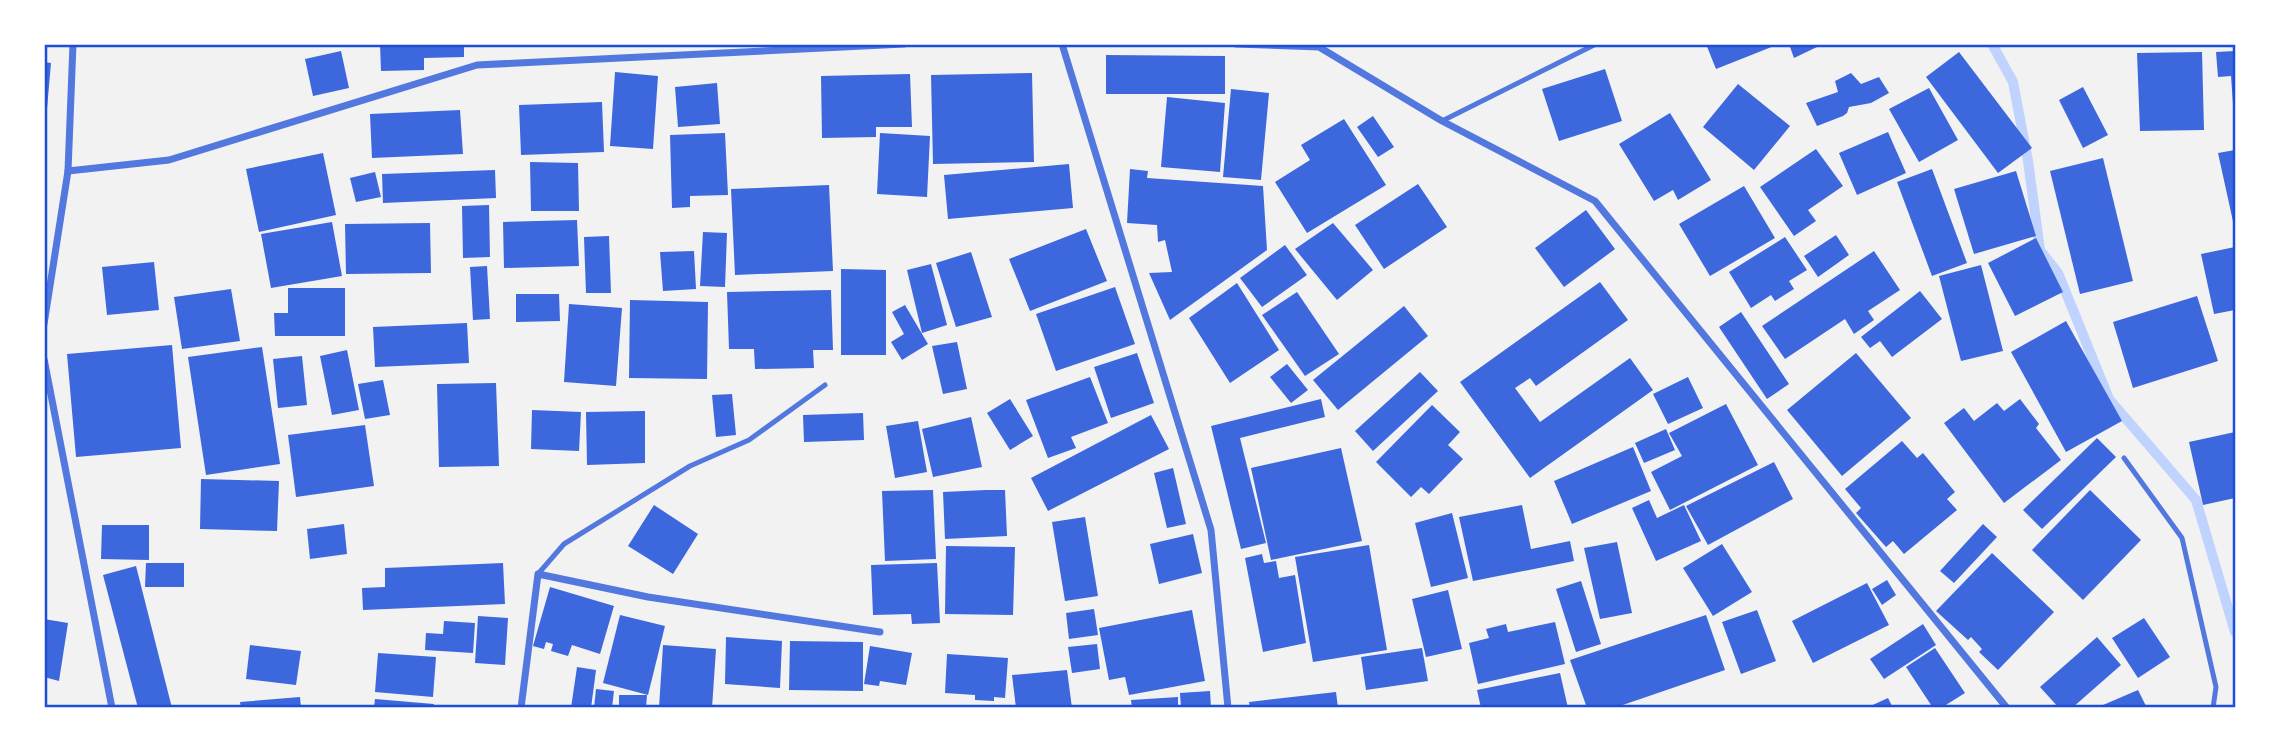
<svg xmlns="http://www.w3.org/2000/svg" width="2279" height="752" font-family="Overpass,sans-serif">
<rect width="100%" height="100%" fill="#f2f2f2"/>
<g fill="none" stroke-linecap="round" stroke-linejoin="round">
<polyline stroke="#bfd3fe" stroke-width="10" points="1992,44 2013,82 2028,161 2040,250 2058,273 2109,399 2196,500 2235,632"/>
</g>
<g fill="#3d67dc">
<polygon points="380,44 464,44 464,57 424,58 424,70 381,71"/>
<polygon points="1706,44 1773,44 1774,46 1716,69"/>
<polygon points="1789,44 1817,44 1817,47 1794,58"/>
<polygon points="341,51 349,88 313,96 305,59"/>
<polygon points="2235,51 2235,104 2233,104 2231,76 2218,77 2216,52"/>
<polygon points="1959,52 2032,148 1998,173 1926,77"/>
<polygon points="2202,52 2204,130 2140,131 2137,53"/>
<polygon points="1106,55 1225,56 1225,94 1106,94"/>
<polygon points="44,62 51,63 47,109 44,109"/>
<polygon points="1605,69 1622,121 1559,141 1542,89"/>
<polygon points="615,72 658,76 653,149 610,146"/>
<polygon points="1032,73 1034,162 933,164 931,75"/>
<polygon points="1851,73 1861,84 1879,77 1889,93 1871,103 1849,107 1847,113 1843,116 1817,126 1806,103 1838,92 1835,81"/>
<polygon points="910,74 912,127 876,127 876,137 822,138 821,76"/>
<polygon points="717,83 720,124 678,127 675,87"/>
<polygon points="1738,84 1790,126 1754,170 1703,127"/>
<polygon points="2083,87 2108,135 2083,148 2059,100"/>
<polygon points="1929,88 1958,140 1919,162 1889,109"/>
<polygon points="1231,89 1269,93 1261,180 1223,177"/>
<polygon points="1167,97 1225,103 1220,172 1161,167"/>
<polygon points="602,102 604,152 521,155 519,105"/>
<polygon points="460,110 463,154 372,158 370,114"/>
<polygon points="1670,113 1711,180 1678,200 1673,190 1654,201 1619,144"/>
<polygon points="1373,116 1394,147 1378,157 1357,127"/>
<polygon points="1344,119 1386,185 1307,233 1275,182 1310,160 1301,145"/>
<polygon points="1888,132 1906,173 1857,195 1839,153"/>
<polygon points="725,133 728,195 690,196 690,207 672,208 670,135"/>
<polygon points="880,133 930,136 927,197 877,194"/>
<polygon points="1816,149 1843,186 1808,210 1816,221 1794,236 1760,187"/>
<polygon points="2235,150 2235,226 2234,226 2218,153"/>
<polygon points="323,153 336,215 259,232 246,169"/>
<polygon points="2103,158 2133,281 2080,294 2050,171"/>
<polygon points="530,162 578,163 579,211 531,211"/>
<polygon points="1069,164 1073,208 948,219 944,175"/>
<polygon points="1130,169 1148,171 1147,178 1263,186 1267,250 1170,320 1149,273 1172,272 1165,240 1158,242 1157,225 1127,223"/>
<polygon points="1932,169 1967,263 1932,276 1897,182"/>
<polygon points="495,170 496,198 383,203 382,174"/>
<polygon points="2016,171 2036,236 1974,254 1954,189"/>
<polygon points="375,172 381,197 356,202 350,178"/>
<polygon points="1418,184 1447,227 1384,269 1355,225"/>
<polygon points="829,185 833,271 735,275 731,189"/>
<polygon points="1744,186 1775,238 1710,276 1679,224"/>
<polygon points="489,205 490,257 463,258 462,206"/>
<polygon points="1586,210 1615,249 1564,287 1535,248"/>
<polygon points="577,220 579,266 504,268 503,222"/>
<polygon points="332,222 342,276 271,288 261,234"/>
<polygon points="430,223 431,273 346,274 345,224"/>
<polygon points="1333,223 1373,270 1337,300 1295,249"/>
<polygon points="1086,229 1107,281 1030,311 1009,259"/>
<polygon points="703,232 727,233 725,287 700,286"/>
<polygon points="1836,235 1849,255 1818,277 1804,256"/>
<polygon points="609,236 611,293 586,293 584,237"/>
<polygon points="1785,237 1807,270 1789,281 1794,289 1775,301 1771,295 1751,308 1729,272"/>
<polygon points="2036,238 2063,292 2015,316 1988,263"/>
<polygon points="1285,245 1307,275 1262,307 1240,278"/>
<polygon points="2235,247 2235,310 2214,314 2201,254"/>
<polygon points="694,251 696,289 663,291 660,252"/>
<polygon points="1874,251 1900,290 1868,311 1874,320 1854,334 1845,319 1785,359 1762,326"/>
<polygon points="971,252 992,317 956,327 936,263"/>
<polygon points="154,262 159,310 107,315 102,267"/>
<polygon points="931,264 947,325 922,333 907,270"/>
<polygon points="1981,265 2003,351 1961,361 1939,276"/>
<polygon points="487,266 490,319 473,320 470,267"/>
<polygon points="841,269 886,270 886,355 841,355"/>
<polygon points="1600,282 1628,320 1536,386 1530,378 1515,388 1540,422 1630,358 1653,390 1530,478 1460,382"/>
<polygon points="1237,283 1279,350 1230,383 1189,318"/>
<polygon points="1115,287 1135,344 1056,371 1036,314"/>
<polygon points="288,288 345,288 345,336 275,336 274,313 288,313"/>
<polygon points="231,289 240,341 182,349 174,297"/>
<polygon points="831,290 833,350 813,350 814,368 755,369 754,349 729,349 727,292"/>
<polygon points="1920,291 1942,319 1892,357 1880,341 1870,348 1861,337"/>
<polygon points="1297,292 1339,354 1305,376 1262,315"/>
<polygon points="516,294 559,294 560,321 516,322"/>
<polygon points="2197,296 2218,361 2133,388 2113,322"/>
<polygon points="630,300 708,302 707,379 629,378"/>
<polygon points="569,304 622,308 616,386 564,382"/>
<polygon points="905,305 928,344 902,360 891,342 904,334 892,312"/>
<polygon points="1404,306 1428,336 1338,410 1313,380"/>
<polygon points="1741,312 1789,384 1767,399 1719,327"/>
<polygon points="2066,321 2122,421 2066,452 2011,352"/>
<polygon points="467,323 469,363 375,367 373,327"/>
<polygon points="957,342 967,389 943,394 932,346"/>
<polygon points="172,345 181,448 76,457 67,354"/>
<polygon points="262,347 280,464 206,475 188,357"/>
<polygon points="347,350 359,410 332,415 320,356"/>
<polygon points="1137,353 1154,403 1111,418 1094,367"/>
<polygon points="1856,353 1911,418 1842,476 1787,410"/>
<polygon points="302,356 307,405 278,408 273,359"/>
<polygon points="1287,364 1308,390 1291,403 1270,377"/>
<polygon points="1420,372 1438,391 1373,451 1355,431"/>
<polygon points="1090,377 1108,423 1071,437 1076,448 1048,458 1026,400"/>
<polygon points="1688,377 1703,408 1668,424 1653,394"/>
<polygon points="383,380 390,415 365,419 358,384"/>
<polygon points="496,383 499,466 439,467 437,384"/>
<polygon points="732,394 736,435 716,437 712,395"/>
<polygon points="1010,399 1033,436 1010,450 987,413"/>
<polygon points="1321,399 1325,417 1240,438 1266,543 1241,549 1211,426"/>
<polygon points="2020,399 2039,424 2036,428 2061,460 2004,503 1944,423 1964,408 1974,421 1997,403 2004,411"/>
<polygon points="1726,404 1758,465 1670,510 1651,472 1682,456 1669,433"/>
<polygon points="1432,405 1460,432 1448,445 1463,459 1429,494 1421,487 1411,497 1376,462"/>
<polygon points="532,410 581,412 579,451 531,449"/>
<polygon points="645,411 645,463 587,465 586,412"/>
<polygon points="863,413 864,440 804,442 803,415"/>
<polygon points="1151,415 1169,449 1048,511 1031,478"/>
<polygon points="971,417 982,467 933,477 922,429"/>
<polygon points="918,421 927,472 895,478 886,426"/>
<polygon points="365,425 374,486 296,497 288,435"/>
<polygon points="1666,429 1675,450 1644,463 1635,443"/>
<polygon points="2235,432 2235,498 2203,505 2189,442"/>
<polygon points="2097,438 2116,457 2042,529 2023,510"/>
<polygon points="1902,441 1917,458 1923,453 1955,492 1947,499 1957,510 1904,554 1893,541 1886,547 1856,513 1861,508 1845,489"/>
<polygon points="1633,447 1651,491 1572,524 1554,481"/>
<polygon points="1341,448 1362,541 1271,560 1251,468"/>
<polygon points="1774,462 1793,499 1708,545 1686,506"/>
<polygon points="1173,468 1186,524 1167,528 1154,473"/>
<polygon points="201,479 279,481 277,531 200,529"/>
<polygon points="933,490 936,559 885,561 882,491"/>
<polygon points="986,490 1005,490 1007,536 945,539 943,492"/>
<polygon points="2090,490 2141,540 2083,600 2032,550"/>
<polygon points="1649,500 1657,518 1684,505 1701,541 1656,561 1632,508"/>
<polygon points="654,505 698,534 673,574 628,546"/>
<polygon points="1522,505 1531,549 1570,541 1574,561 1473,581 1459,517"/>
<polygon points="1452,513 1468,578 1431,587 1415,523"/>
<polygon points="1085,517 1098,596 1065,601 1052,522"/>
<polygon points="344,524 347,554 310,559 307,529"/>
<polygon points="1983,524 1997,537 1954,583 1940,571"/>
<polygon points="102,525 149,525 149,560 101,559"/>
<polygon points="1193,534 1202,573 1159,584 1150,544"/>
<polygon points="1617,542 1632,613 1600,619 1584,548"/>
<polygon points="1722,544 1752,592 1713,616 1683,568"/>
<polygon points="1369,545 1387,650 1313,662 1295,557"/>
<polygon points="946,546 1015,547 1013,615 945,614"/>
<polygon points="1992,553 2054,612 1998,670 1979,652 1982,649 1971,637 1968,640 1936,611"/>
<polygon points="1262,554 1264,563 1276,561 1279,578 1295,575 1306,643 1263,652 1245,558"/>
<polygon points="146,563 184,563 184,587 145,587"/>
<polygon points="503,563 505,604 363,610 362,588 385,587 385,568"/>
<polygon points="937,563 940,623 912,624 911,614 873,615 871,565"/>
<polygon points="136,566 172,708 138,708 103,575"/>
<polygon points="1887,580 1896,595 1882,605 1872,589"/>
<polygon points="1581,581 1601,644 1576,652 1556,589"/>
<polygon points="1867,583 1889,625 1813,663 1792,621"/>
<polygon points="550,587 614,606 600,654 572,645 568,656 551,651 553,644 546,642 544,649 533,646"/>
<polygon points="1448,590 1462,649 1426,657 1412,599"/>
<polygon points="1094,609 1098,635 1069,639 1066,613"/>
<polygon points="1192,610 1205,681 1129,695 1125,677 1109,680 1099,628"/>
<polygon points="1757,610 1776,661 1741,674 1722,622"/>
<polygon points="620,615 665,626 648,695 603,683"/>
<polygon points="1706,615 1725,670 1614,708 1587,708 1570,660"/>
<polygon points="478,616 508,618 505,665 475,663"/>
<polygon points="2144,618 2170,657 2138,678 2112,638"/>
<polygon points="44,619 68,623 59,681 44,677"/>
<polygon points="444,621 475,623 473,653 425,650 426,633 443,634"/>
<polygon points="1555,622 1565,664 1478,684 1469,643 1489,638 1486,629 1506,624 1508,632"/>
<polygon points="1923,624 1936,645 1884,679 1870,659"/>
<polygon points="726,637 782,641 780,688 725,684"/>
<polygon points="2097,637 2121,665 2072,708 2059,708 2040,687"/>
<polygon points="790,641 863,642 863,691 789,690"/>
<polygon points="1097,644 1100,669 1072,673 1068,647"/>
<polygon points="250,645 301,651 296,685 246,679"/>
<polygon points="663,645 716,649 712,708 659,708"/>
<polygon points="870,646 912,653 906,685 880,681 879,686 864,684"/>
<polygon points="1422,648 1428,681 1366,690 1361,657"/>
<polygon points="1935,648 1965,693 1941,708 1933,708 1906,667"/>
<polygon points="378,653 436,657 433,697 375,692"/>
<polygon points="947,654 1008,658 1005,698 994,697 994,701 975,700 975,695 945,693"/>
<polygon points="577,667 596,670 591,708 571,708"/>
<polygon points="1067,670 1072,708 1016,708 1012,675"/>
<polygon points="1560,673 1568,708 1481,708 1477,690"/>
<polygon points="596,689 614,691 612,708 594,708"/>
<polygon points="2138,690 2147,708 2096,708"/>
<polygon points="1210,691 1211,708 1181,708 1180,693"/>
<polygon points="1336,692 1338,708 1250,708 1249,702"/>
<polygon points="619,695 647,695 646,708 619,708"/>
<polygon points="300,697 301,708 241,708 240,702"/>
<polygon points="1178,697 1178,708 1132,708 1131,700"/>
<polygon points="1888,698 1893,708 1866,708"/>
<polygon points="375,699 434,704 433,708 374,708"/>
</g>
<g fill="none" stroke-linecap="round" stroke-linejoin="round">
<g stroke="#5277de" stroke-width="5">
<polyline points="1442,121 1596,44"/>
<polyline points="2124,458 2182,538 2216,687 2213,708"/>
<polyline points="538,574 564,544 690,466 749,440 825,385"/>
</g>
<g stroke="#5277de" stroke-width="7">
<polyline points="1062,44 1211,530 1228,708"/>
<polyline points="1236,44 1319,47 1442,121 1595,201 2007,708"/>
<polyline points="68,171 169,160 477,65 904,44"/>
<polyline points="44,324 68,171 73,44"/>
<polyline points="44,359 112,708"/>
<polyline points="521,708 538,574 648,597 880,632"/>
</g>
</g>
<rect width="2279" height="752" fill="none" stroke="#ffffff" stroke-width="91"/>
<rect x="46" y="46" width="2188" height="660" fill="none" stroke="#1d4ed8" stroke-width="2.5"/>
</svg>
